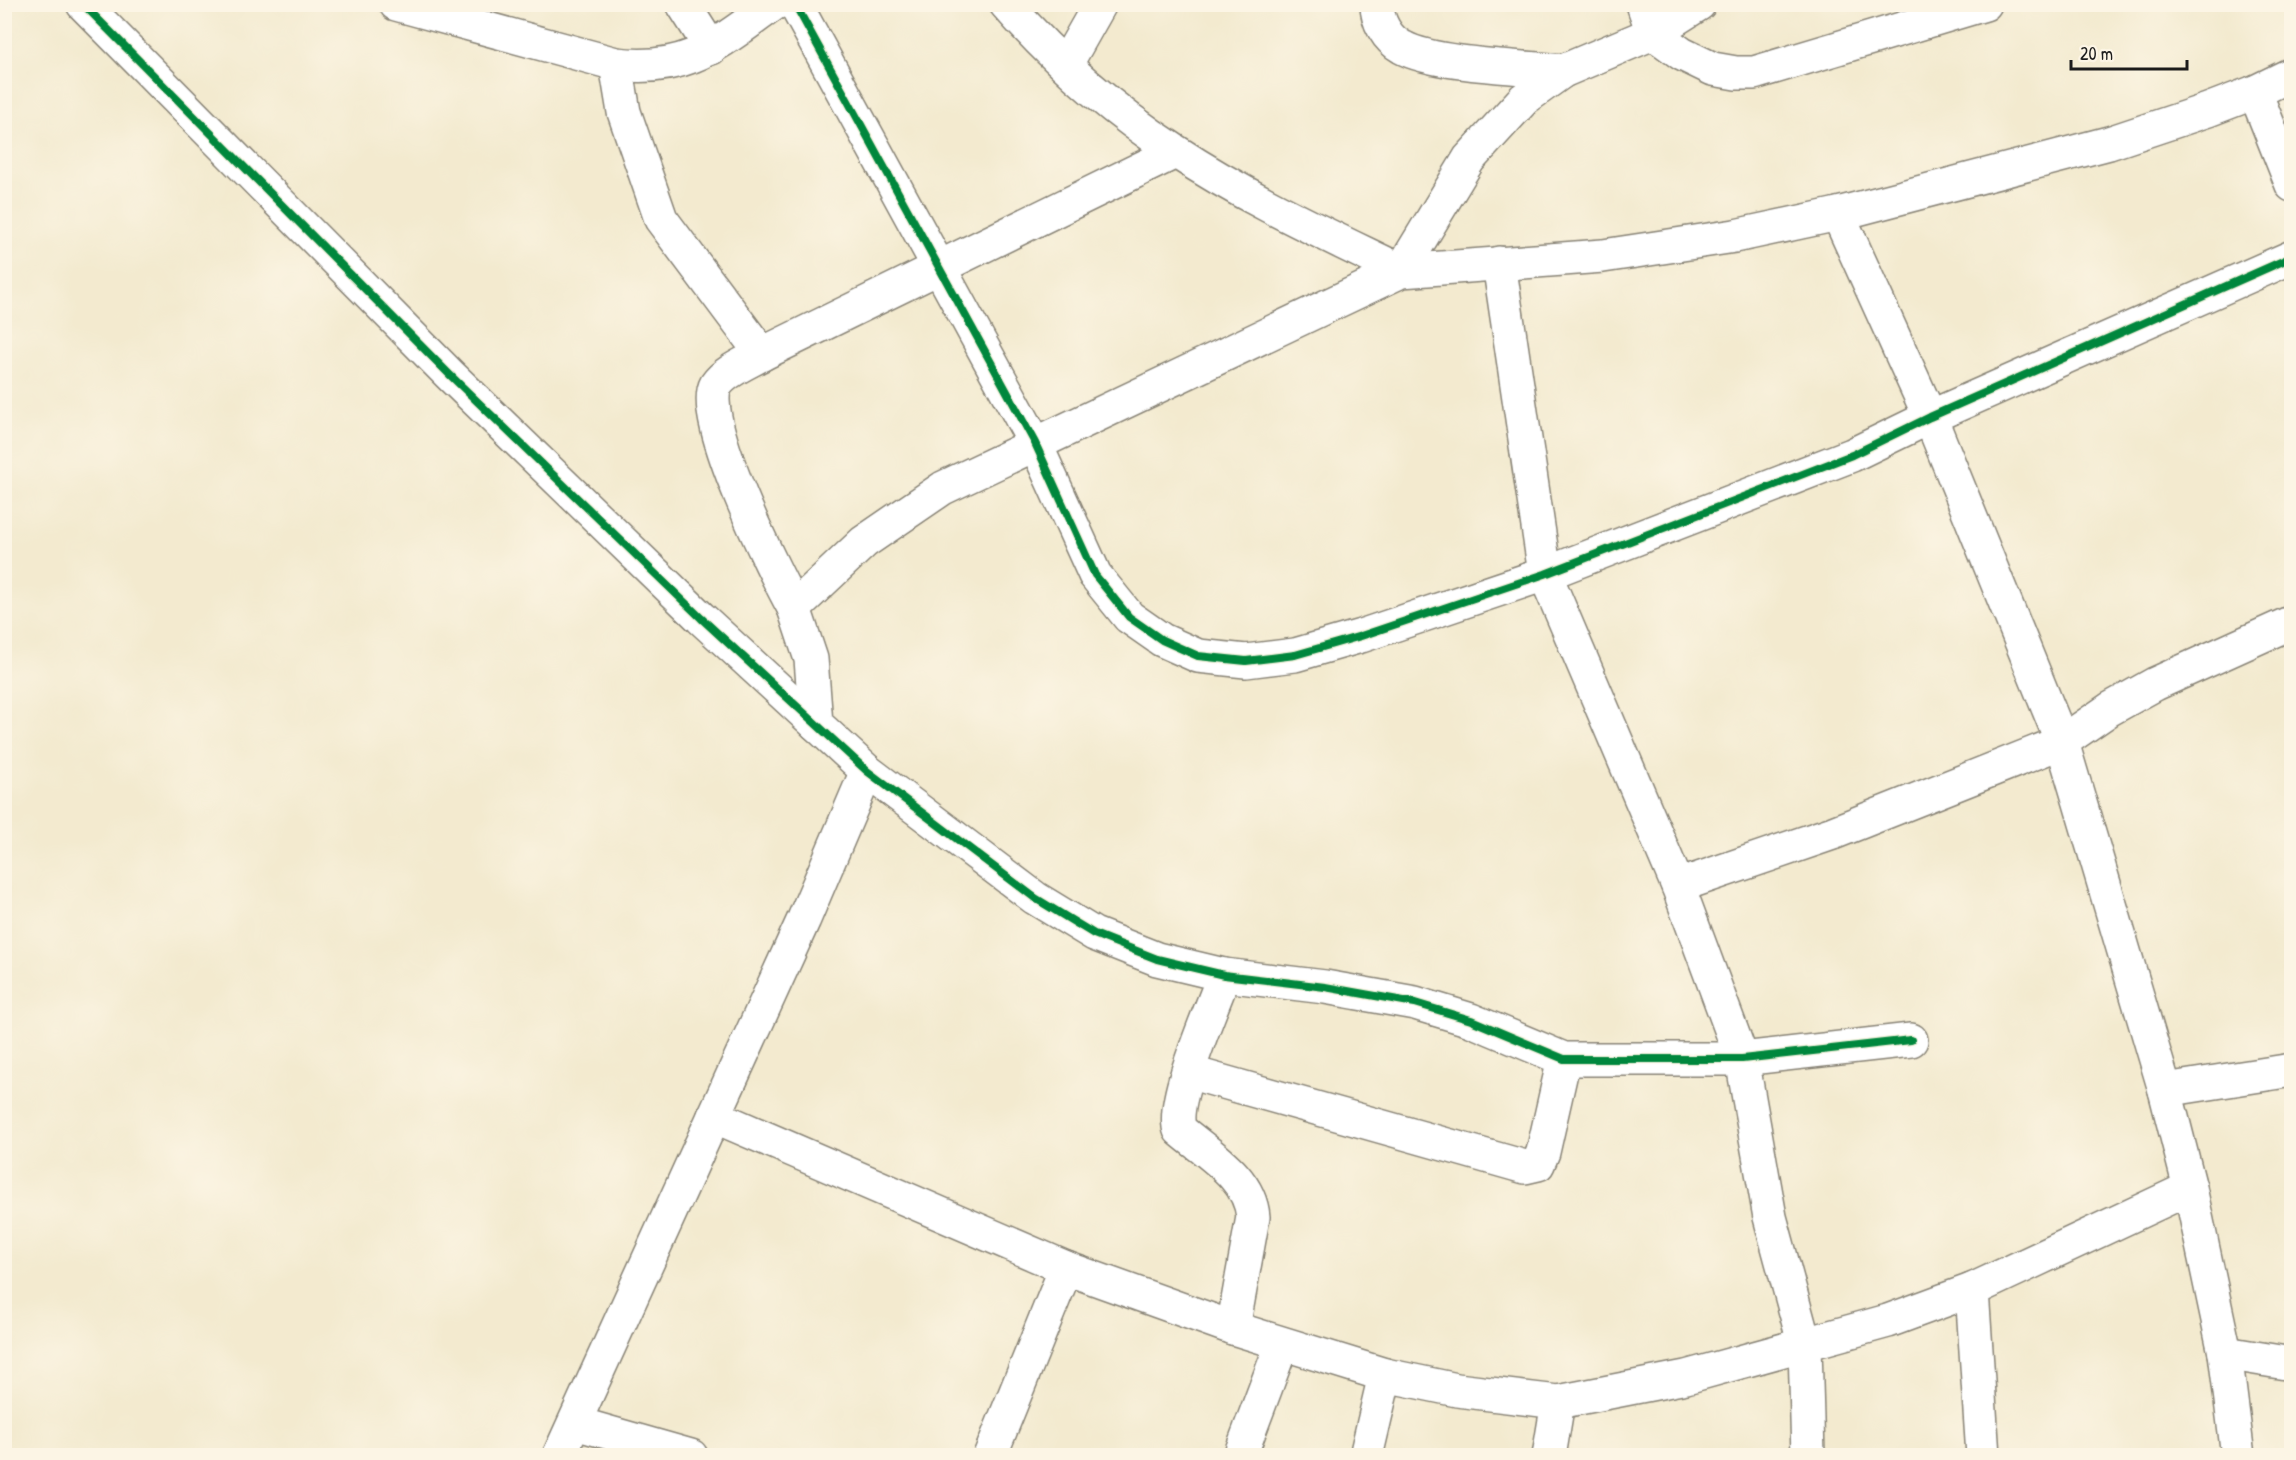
<svg xmlns="http://www.w3.org/2000/svg" width="2296" height="1460" font-family="'Patrick Hand',sans-serif">
<rect width="100%" height="100%" fill="#fcf5e5"/>
<filter id="ink" filterUnits="userSpaceOnUse"><feTurbulence type="fractalNoise" baseFrequency=".0167" numOctaves="2"/><feDisplacementMap in="SourceGraphic" scale="12" xChannelSelector="R" yChannelSelector="G"/><feConvolveMatrix kernelMatrix="1 2 1 2 8 2 1 2 1" color-interpolation-filters="sRGB"/></filter>
<filter id="wash" filterUnits="userSpaceOnUse"><feTurbulence type="fractalNoise" baseFrequency=".008" numOctaves="4" result="noise"/><feDisplacementMap in="SourceGraphic" scale="24" xChannelSelector="R" yChannelSelector="G"/><feGaussianBlur stdDeviation="1.35" result="paint"/><feColorMatrix in="noise" values="0 0 0 0 0 0 0 0 0 0 0 0 0 0 0 0 0 1.4 0 .05"/><feComposite in="paint" operator="in"/></filter>
<g filter="url(#wash)">
<rect width="100%" height="100%" fill="#f3eacf"/>
</g>
<g filter="url(#ink)">
<g fill="none" stroke-linecap="round" stroke-linejoin="round">
<g stroke="#888376" stroke-width="36">
<g id="minor">
<polyline points="83,4 450,375 701,618 867,771 1035,898 1094,934 1157,959 1224,975 1325,987 1415,1003 1471,1020 1564,1059 1742,1059 1911,1040"/>
<path d="M396,4l220,60c73,9 102,-21 158,-60"/>
<polyline points="683,4 711,48"/>
<polyline points="795,4 1035,443 1095,575 1129,617 1162,640 1198,656 1246,661 1295,655 1361,636 1545,574 1852,455 1930,417 2292,257"/>
<path d="M1006,4c48,55 107,107 169,147 71,47 150,83 226,120"/>
<path d="M1377,4c0,17 10,35 25,43 32,18 122,20 161,24"/>
<polyline points="1643,4 1653,33 1682,54 1713,69 1736,73 1754,73 1985,4"/>
<polyline points="616,64 624,112 661,219 762,354 1175,152"/>
<polyline points="1066,64 1100,4"/>
<polyline points="2255,92 2292,185"/>
<polyline points="1838,214 1930,417 2062,742 2165,1090 2190,1188 2225,1353 2238,1456"/>
<polyline points="1499,263 1545,574 1678,886"/>
<polyline points="1401,271 1469,159 1524,99 1563,71 1653,33 1699,4"/>
<path d="M762,354c-14,8 -37,17 -46,31 -19,32 59,189 78,223"/>
<polyline points="816,724 811,659 794,608 864,542 943,488 1401,271 1603,256 1735,236 1838,214 2109,143 2208,110 2255,92 2292,74"/>
<path d="M1224,975c-11,31 -55,128 -44,155 28,24 70,47 73,87l-20,111"/>
<polyline points="1188,1072 1525,1167 1538,1164 1543,1152 1564,1059"/>
<polyline points="2165,1090 2292,1070"/>
<polyline points="714,1116 1066,1268 1233,1328 1385,1375 1457,1390 1558,1402 1686,1377 1888,1321 1972,1290 2190,1188"/>
<polyline points="1972,1290 1983,1456"/>
<polyline points="2225,1353 2292,1364"/>
<polyline points="575,1423 691,1456"/>
<polyline points="559,1456 804,919 867,771"/>
<polyline points="990,1456 1066,1268"/>
<polyline points="1240,1456 1282,1344"/>
<polyline points="1366,1456 1385,1375"/>
<polyline points="1549,1456 1558,1402"/>
<polyline points="1808,1456 1805,1346 1770,1217 1742,1059 1678,886 1833,833 2062,742 2110,709 2155,684 2292,622"/>
</g>
</g>
<use href="#minor" stroke="#fff" stroke-width="33"/>
<g stroke="#fcf5e5" stroke-width="11">
<g id="cycleway">
<polyline points="83,4 450,375 701,618 867,771 1035,898 1094,934 1157,959 1224,975 1325,987 1415,1003 1471,1020 1564,1059 1742,1059 1911,1040"/>
<polyline points="795,4 1035,443 1095,575 1129,617 1162,640 1198,656 1246,661 1295,655 1361,636 1545,574 1852,455 1930,417 2292,257"/>
</g>
</g>
<use href="#cycleway" stroke="#00873e" stroke-width="8"/>
</g>
</g>
<rect width="2296" height="1460" fill="none" stroke="#fcf5e5" stroke-width="24"/>
<path d="M2071 60v9h116v-9" fill="none" stroke="#1c1c1c" stroke-width="3"/>
<text x="2080" y="60" font-size="18" fill="#1c1c1c" stroke="#fcf5e5" stroke-width="4.5" paint-order="stroke">20 m</text>
</svg>
